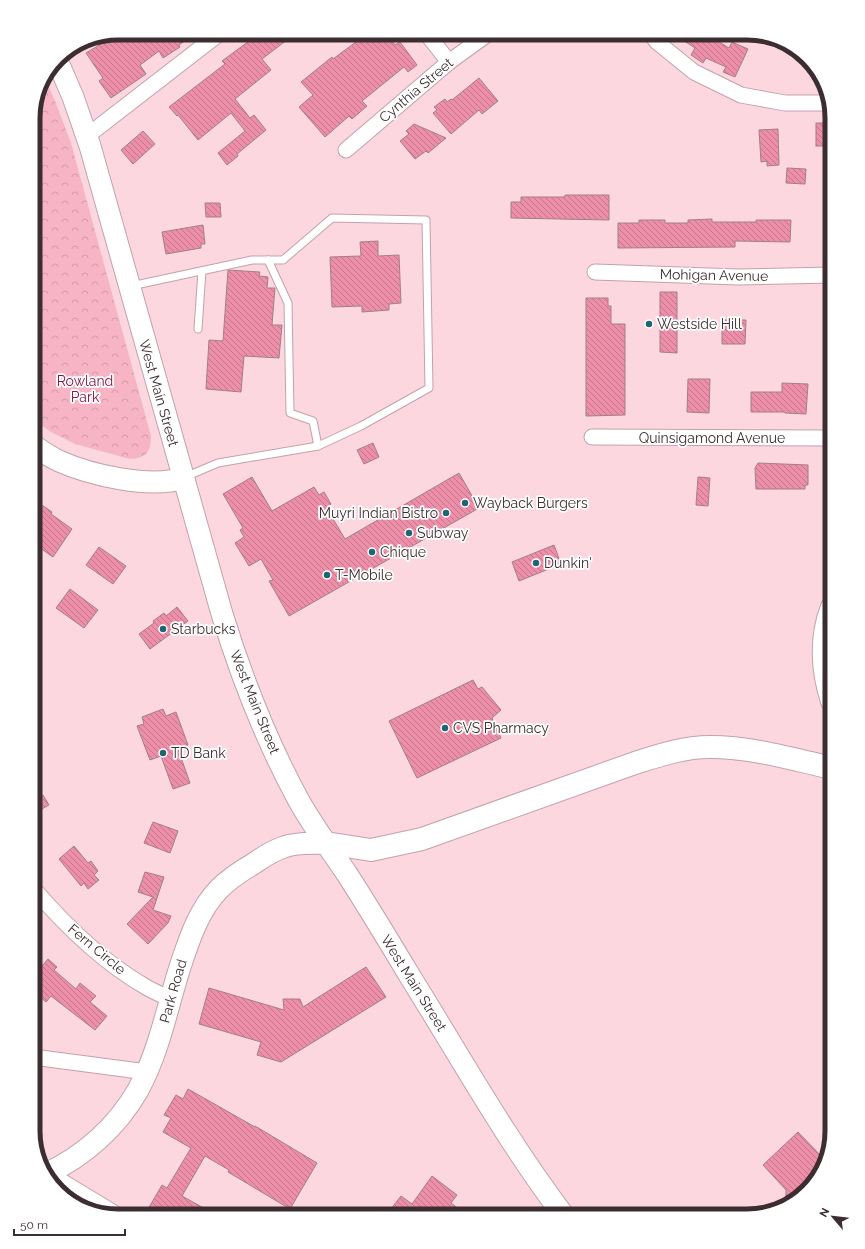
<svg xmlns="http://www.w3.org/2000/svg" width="865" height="1249" font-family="Raleway,sans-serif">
<defs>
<pattern id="park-crowns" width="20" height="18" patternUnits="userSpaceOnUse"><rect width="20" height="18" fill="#f6b4c5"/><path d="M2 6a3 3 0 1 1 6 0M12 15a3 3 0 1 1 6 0" fill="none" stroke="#d49baa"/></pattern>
<pattern id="building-back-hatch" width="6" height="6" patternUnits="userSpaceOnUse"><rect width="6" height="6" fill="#ee8faa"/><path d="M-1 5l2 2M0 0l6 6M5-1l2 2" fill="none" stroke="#c2758b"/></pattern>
</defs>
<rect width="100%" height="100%" fill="#fdd7e0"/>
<path fill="url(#park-crowns)" d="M45,78l10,23 16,42 80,293c0,16 -5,22 -21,23l-55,-15 -24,-12 -18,-13v-306l7,-27z"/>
<g fill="url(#building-back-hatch)" stroke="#a17f88">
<polygon points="118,33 196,33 179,45 180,47 163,58 159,51 140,65 146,74 111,98 99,81 103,78 86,53 101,44 96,37"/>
<polygon points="260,33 296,33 262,59 271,70 235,99 250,118 254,115 266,130 237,154 238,156 227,165 218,153 245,131 231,113 198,140 178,115 177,116 169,107 225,64 222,61"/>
<polygon points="368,33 387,33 395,45 400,42 417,65 408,72 404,67 362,101 367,106 352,119 349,116 325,137 299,107 313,95 301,82 332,57 333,59"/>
<polygon points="672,33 700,33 710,39 711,37 729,48 732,42 748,49 735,77 723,72 726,67 706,58 703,63 691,55 695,48"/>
<polygon points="479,78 498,101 482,114 479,110 451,134 433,113 437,110 434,107 445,99 447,102 451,99 452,100"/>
<rect x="816" y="123" width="15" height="23"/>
<polygon points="414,124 446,138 428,153 426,151 415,159 400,141 409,134 406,131"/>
<polygon points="778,129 779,165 767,166 767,161 761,162 759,130"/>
<polygon points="143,131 155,144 133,164 121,150"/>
<polygon points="787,168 806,169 805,184 786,183"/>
<polygon points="565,195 609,195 609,220 511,218 511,202 521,202 521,197 565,197"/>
<polygon points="205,203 220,203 221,217 206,217"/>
<polygon points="712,219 712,222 756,222 756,220 791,220 790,242 735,241 735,247 618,248 618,223 639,223 639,220 665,220 665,223 688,223 688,220"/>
<polygon points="203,225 205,244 201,244 201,248 166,254 162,232"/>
<polygon points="378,241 378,256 399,255 401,303 389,304 389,310 362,312 362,306 332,307 330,257 361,256 360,242"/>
<polygon points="228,270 260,272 259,276 268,277 267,288 275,288 272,325 282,325 279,358 244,356 241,392 206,389 209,340 223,341"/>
<polygon points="660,292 677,292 677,353 660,352"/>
<polygon points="586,298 608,298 608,306 611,306 611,324 625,324 625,415 586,416"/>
<polygon points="722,320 746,320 745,344 722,344"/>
<polygon points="688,379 710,379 709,413 687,412"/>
<polygon points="782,383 808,384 806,414 785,413 785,412 751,412 751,392 782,392"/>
<polygon points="373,443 379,457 364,464 357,450"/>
<polygon points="758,463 808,465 808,485 805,485 805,489 756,489 755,468"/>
<polygon points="459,473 479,508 289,616 269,581 273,580 261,559 249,566 235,543 244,537 240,530 243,528 223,494 252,477 272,511 314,487 319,495 324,492 331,504 326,507 345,539"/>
<polygon points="698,477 710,478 708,506 696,505"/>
<polygon points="33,499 52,512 51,514 72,529 53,557 33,543"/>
<polygon points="554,545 561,564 519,581 512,562"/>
<polygon points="99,547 126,566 113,584 86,565"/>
<polygon points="70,589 98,610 84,628 56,608"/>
<polygon points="177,607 188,621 150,649 139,634 154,623 153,621 164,613 166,616"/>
<polygon points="473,680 478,689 482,687 501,710 492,718 501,738 417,778 389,721"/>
<polygon points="163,709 166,716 176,712 188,745 178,749 190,783 173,789 161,756 150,760 137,726 144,724 142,717"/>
<polygon points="43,795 49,805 33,814 33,801"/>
<polygon points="153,822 178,831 170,853 144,843"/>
<polygon points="74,846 88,863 91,861 98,871 94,875 99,880 88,889 84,883 81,886 59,859"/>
<polygon points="145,872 164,877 153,910 171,916 168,923 148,944 127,924 153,897 138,892"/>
<polygon points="48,959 57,967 54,970 76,989 80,983 96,996 90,1002 107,1016 95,1030 51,996 46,1002 33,991 33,977"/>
<polygon points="366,967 386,997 281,1062 257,1055 261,1042 199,1024 209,988 284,1010 283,999 300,999 303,1007"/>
<polygon points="188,1089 255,1127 255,1126 317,1163 290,1209 228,1172 229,1170 205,1156 182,1196 218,1216 144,1216 162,1185 167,1188 191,1148 163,1132 171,1118 164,1115 176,1095 183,1099"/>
<polygon points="798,1132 824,1159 820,1173 789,1205 786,1206 786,1190 763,1165"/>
<polygon points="432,1176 457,1195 451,1203 468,1216 398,1216 390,1210 401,1196 412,1204"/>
</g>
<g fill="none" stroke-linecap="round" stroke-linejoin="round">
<g stroke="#c4a1a9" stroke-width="9">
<g id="lane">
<polyline points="268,260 288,303 290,413 313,421 318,446"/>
<polyline points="131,286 252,260 283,260 332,218 426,220 429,388 361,426 318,446 218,463 185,477"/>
<polyline points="198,329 202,271"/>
<polyline points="829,1048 832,1051"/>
</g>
</g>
<g stroke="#c4a1a9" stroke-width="17">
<g id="street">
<polyline points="426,33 449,62"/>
<polyline points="650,33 657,42 694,72 741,95 785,103 828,103"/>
<polyline points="87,136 220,33"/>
<polyline points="346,150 449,62 489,33"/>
<polyline points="595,272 738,277 832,275"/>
<polyline points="592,437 832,438"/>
<path d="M33,888c31,36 71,75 113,99 7,4 16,8 24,12"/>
<polyline points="33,1057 147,1072"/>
<polyline points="48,1173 119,1216"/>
</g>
</g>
<g stroke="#c4a1a9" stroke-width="23">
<g id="secondary">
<path d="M57,60l16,37 17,49 132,468c20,65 45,128 77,187 14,25 32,49 48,73 22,34 43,69 64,104 50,80 96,163 153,238"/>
<path d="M33,445c9,6 17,12 26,16 31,14 92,28 124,17"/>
<path d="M46,1174c38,-18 71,-47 92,-84 21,-38 29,-82 42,-123 9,-27 18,-56 39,-78 10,-10 22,-18 34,-25 9,-6 20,-14 31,-17 13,-5 29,-3 42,-4"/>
</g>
</g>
<g stroke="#c4a1a9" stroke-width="24">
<g id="highway">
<path d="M832,701c-10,-30 -12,-64 0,-94"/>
<path d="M326,843l45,7 51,-11 213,-76c25,-8 49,-16 75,-16 41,0 83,12 122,21"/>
</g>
</g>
<use href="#lane" stroke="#fff" stroke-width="7"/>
<use href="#street" stroke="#fff" stroke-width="15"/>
<use href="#secondary" stroke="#fff" stroke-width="21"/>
<use href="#highway" stroke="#fff" stroke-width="22"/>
</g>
<g fill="#1d6673" stroke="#fff" stroke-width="1.5">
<circle cx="649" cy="324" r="4"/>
<circle cx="465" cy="503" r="4"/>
<circle cx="446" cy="513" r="4"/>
<circle cx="409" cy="533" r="4"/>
<circle cx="372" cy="552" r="4"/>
<circle cx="536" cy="563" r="4"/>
<circle cx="327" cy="575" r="4"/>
<circle cx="163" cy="629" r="4"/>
<circle cx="445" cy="728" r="4"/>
<circle cx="163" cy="753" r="4"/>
</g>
<g text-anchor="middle" stroke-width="3.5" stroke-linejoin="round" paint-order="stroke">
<g font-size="14" fill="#3b2d30" stroke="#fff">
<text transform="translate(416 90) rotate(-40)" y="5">Cynthia Street</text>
<text transform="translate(714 275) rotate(1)" y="5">Mohigan Avenue</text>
<text transform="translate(159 393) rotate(74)" y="5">West Main Street</text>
<text x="712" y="443">Quinsigamond Avenue</text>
<text transform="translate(255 702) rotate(68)" y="5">West Main Street</text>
<text transform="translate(97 949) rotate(40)" y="5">Fern Circle</text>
<text transform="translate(414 983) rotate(58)" y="5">West Main Street</text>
<text transform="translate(173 991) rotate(-74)" y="5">Park Road</text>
</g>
<g font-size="14" fill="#3b2d30" stroke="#fff" text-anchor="start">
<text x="657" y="329">Westside Hill</text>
<text x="473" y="508">Wayback Burgers</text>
<text x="438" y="518" text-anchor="end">Muyri Indian Bistro</text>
<text x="417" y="538">Subway</text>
<text x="380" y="557">Chique</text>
<text x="544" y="568">Dunkin'</text>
<text x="335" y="580">T-Mobile</text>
<text x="171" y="634">Starbucks</text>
<text x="453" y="733">CVS Pharmacy</text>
<text x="171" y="758">TD Bank</text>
</g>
<g font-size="14" fill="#871846" stroke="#fff">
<text x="85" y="386">Rowland<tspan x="85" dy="16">Park</tspan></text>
</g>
</g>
<path d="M0 0H865V1249H0ZM118 40H747A78 78 0 0 1 825 118V1131A78 78 0 0 1 747 1209H118A78 78 0 0 1 40 1131V118A78 78 0 0 1 118 40Z" fill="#fff" fill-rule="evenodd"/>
<path fill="none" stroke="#3b2d30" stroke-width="5" d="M118 40H747A78 78 0 0 1 825 118V1131A78 78 0 0 1 747 1209H118A78 78 0 0 1 40 1131V118A78 78 0 0 1 118 40Z"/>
<g transform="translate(833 1217) rotate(298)" stroke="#ffffff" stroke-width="3" paint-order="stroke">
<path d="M0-3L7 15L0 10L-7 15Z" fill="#3b2d30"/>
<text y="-6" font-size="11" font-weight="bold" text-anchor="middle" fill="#3b2d30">N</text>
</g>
<path d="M14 1229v6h111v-6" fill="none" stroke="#3b2d30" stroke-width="2"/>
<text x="20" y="1229" font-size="12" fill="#3b2d30" stroke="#ffffff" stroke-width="3" paint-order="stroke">50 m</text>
</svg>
